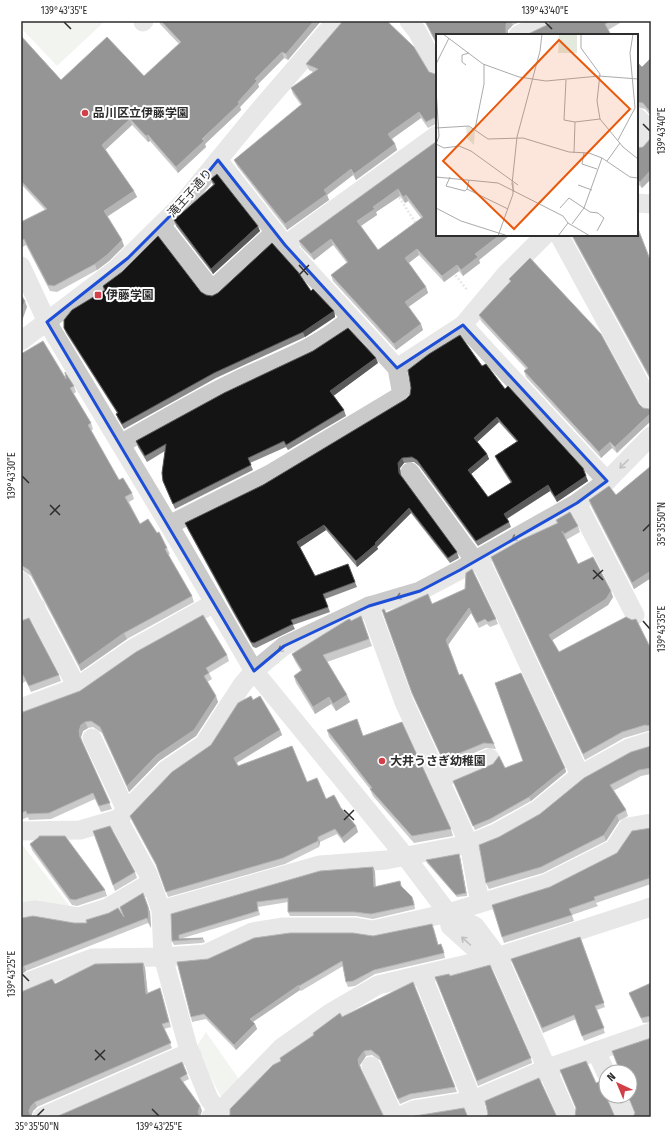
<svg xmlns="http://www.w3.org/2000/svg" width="672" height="1138" font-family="'Fira Sans Condensed','Noto Sans JP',sans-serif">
<rect width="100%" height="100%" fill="#fff"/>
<g fill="#e3e9dc">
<polygon points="21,21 105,21 57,66 21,28"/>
<polygon points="21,843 75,913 21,913"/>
<polygon points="206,1032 241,1082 223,1100 195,1049"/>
</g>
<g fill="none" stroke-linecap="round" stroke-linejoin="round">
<g stroke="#cacaca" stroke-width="2.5" stroke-dasharray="2 2" stroke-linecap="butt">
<polyline points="397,194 417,225"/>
<polyline points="453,272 468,291"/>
</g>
<g stroke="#cacaca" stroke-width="19">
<polyline points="409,21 417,31 437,69"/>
<polyline points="143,22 144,21"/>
<polyline points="518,35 544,21"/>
<polyline points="637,117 651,131"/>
<polyline points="637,145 651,131"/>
<polyline points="637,203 651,204"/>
<polyline points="161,225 212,290 275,232"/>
<polyline points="559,235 651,404"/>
<polyline points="285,245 437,135"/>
<polyline points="21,266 47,322 169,525 254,671 405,856 448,913 450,926 472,946 497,957"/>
<polyline points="463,325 607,481"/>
<polyline points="21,341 116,269 183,203 255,115 336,21"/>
<polyline points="397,368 463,325 505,275 545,235"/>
<path d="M121,444c38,-22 75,-44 115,-63 40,-19 81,-32 114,-62"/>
<polyline points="410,472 475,561"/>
<polyline points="577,503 635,615"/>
<polyline points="169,525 272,473 402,395 397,368 285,245 218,160"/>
<polyline points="479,558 580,775"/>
<polyline points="21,581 77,687"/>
<polyline points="369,606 404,702 469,844 480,903"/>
<polyline points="21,617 36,607"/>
<polyline points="21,708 77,687 132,649 214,603"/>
<polyline points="92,738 126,810"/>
<polyline points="440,779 490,758"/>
<polyline points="118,819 148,874 161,910 163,957 188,1047 209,1099 222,1117"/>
<polyline points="21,831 80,830 118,819 167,769 204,744 242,685 254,671 284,646 369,606 420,591 460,570 479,558 577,503 607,481 651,436"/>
<polyline points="161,910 320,865 386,860 469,844 496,833 537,810 580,775 629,748 651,741"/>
<polyline points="21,912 35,910 78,917 107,908 150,883"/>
<polyline points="448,913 475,926 493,950 503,968 568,1117"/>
<polyline points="422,975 479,1117"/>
<polyline points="21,987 30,981 93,958 163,957 205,954 252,932 282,927 356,927 373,930 448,913 547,883 614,849 628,827 651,823"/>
<polyline points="596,1051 606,1073"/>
<polyline points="371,1066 394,1117"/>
<polyline points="617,1096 626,1117"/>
<polyline points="42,1117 181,1056 192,1055"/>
<polyline points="211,1117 219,1112 281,1048 330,1013 378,985 497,957 651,907"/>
<polyline points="398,1117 414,1110 471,1101 548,1068 651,1032"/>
</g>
</g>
<g fill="#8a8a8a" fill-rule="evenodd">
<polygon points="159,21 321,21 288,60 284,58 258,84 259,87 240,107 241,110 205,144 206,147 178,173 150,141 148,142 132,125 105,150 134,191 137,197 107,217 124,246 109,261 97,270 57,292 50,291 26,245 21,248 21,222 45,210 21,184 21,36 61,80 144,76 179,44 160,24"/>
<polygon points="423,21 522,21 513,25 508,30 437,35 437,45 426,24"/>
<polygon points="551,21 619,21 620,23 608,30 547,25"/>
<polygon points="651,58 651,116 645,109 637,107 637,62 642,67"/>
<polygon points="306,64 429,72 435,74 437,73 437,124 436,124 428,128 421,118 392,139 395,144 397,150 356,180 353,175 327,195 329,200 287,230 237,166 234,160 301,105 293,94 291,88 313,72 309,70"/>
<polygon points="651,138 651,179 642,188 637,183 637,148 643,147"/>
<path d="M437,141v94h73l-31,25 1,3 -17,13 -4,-5 -15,11 -25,-27 -10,8 17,24 2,6 -20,14 15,23 -27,20 -63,-69 -2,-6 16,-12 -14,-18 -19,15 -13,-13 -2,-6zM400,196l5,7 3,-2 13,17 -43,32 -17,-24 16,-11 -1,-3z"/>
<polygon points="211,179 260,231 213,274 176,226 174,220 213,185"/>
<polygon points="571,235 637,235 651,262 651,381"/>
<polygon points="509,279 643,408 649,409 617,453 612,448 601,458 526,377 524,371 526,369 481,321 479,315 510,282"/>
<polygon points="103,286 201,292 206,295 212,296 311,291 334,311 335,317 305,337 216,378 124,429 118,419 116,414 117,413 66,333 64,328 104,291"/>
<polygon points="21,354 66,379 74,386 76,392 73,394 91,423 93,429 91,431 119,480 132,493 134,499 129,502 140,524 157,533 167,548 170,554 168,555 192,596 194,602 127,639 81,671 31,576 22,570 21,570"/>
<polygon points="378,363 333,396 344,410 346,416 288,450 286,447 250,463 253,470 175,509 163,481 165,451 147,462 138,447 136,441"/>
<path d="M482,366l23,23 83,92 -31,21 -7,-11 -43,28 2,3 2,5 -33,19 -59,-80 -5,-4 -10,1 -4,5 1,7 56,77 2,6 -9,5 -39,-50 -34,34 1,2 -21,18 -31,-37 -26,17 15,29 33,-12 9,23 -32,12 5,13 -37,13 2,4 -39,19 -3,-1 -18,-31 -48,-88 -2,-5 78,-38zM499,422l18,20 -22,14 2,5 14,22 -23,14 -17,-23 18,-15 -2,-5 -10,-12z"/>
<polygon points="651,466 651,578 634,589 591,506 589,500 616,495"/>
<polygon points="556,520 578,526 580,532 566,540 578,564 613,597 608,605 552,640 559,652 651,649 651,731 648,731 624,738 585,760 493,563 491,557 557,523"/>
<polygon points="465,589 496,619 498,624 490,627 487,624 479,628 471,613 448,645 459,675 494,744 496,749 486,748 445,765 414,698 382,610 386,613 432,604"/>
<polygon points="361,616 372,646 327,662 350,702 336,711 331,704 315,714 296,683 294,676 301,671 295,661 292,654 351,621"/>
<polygon points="21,621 59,675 61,681 31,692 26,681 21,684"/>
<polygon points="227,655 229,661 209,673 212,679 207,682 218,702 196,736 159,761 129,792 102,733 93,727 88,728 83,731 81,737 82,741 112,809 101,812 95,799 51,819 29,820 28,817 21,820 21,712"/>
<polygon points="253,700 280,730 282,735 237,763 238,766 307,782 326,799 341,808 356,826 358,832 344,843 337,834 320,842 319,847 285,864 168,897 158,869 132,821 130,816 211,745"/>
<polygon points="327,730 363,736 451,829 453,836 414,843 373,796 370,789 329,737"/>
<polygon points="651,746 651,774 641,776 613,791 626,810 628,816 619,821 606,841 543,873 489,889 486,883 499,837 540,814"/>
<polygon points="505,768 565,768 566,772 531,801 491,823 475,830 453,781"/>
<polygon points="651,828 651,884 596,903 598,906 572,915 574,921 504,943 502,937 550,887 617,853"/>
<polygon points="93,831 135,872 137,878 115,891"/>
<polygon points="30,844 105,890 107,896 77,906 72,905 32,850"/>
<polygon points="460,857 467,896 457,897 427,863 426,860"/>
<polygon points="373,867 375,872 375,886 401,887 414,901 415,909 373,919 356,916 290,916 288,912 288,902 258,907 260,915 183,938 203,938 205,942 202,943 174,945 172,941 171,914"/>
<polygon points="143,893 150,912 151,928 148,923 26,971 21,975 21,919 74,923 87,923 86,920 124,917"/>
<polygon points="434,929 438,944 443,948 445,958 375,974 355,986 348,987 346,982 343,966 301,991 300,990 253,1022 255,1024 257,1029 236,1050 206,1019 192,1022 191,1017 208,959 373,936"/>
<polygon points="580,937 605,1007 597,1010 605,1033 584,1041 576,1019 543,1033 511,959"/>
<polygon points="143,963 145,968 148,994 162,994 171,1027 164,1029 172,1048 37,1107 33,1111 31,1117 21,1117 55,984"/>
<polygon points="450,976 531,1058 532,1063 478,1086 435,977"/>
<polygon points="413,982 457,1092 412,1099 400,1104 381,1061 372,1055 366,1056 360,1065 361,1069 281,1062 342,1017"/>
<polygon points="651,983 651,1022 643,1023 629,993"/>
<polygon points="182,1062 189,1079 183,1082 200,1106 202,1111 56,1117"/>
</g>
<g fill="#5a5a5a">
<polygon points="314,21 321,21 288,60 286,54"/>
<polygon points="509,21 511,21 513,25 508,30 508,35 506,35 506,24"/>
<polygon points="282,52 284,58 258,84 259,87 240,107 241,110 205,144 206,147 178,173 176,167 238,102 255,79"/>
<polygon points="419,112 421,118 390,140 388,134"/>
<polygon points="130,119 132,125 104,151 102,145"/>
<polygon points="148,135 150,141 148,142 146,136"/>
<polygon points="395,144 397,150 356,180 354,174"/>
<polygon points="351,169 353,175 327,195 329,200 287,230 285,224 324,190"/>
<polygon points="651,170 651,179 642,188 640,182"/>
<polygon points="398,189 400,196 376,212 377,215 359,227 357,221 373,207"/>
<polygon points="134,191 137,197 106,217 104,211"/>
<polygon points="406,195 408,201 405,203 403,197"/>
<polygon points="258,226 260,231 213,274 211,269"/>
<polygon points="500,235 510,235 479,260 480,263 463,276 461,270 475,254"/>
<polygon points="331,239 333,245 314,260 311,254"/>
<polygon points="122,240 124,246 109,261 97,270 95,264"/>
<polygon points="417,249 419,255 407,264 405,258"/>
<polygon points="457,265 459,271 444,282 442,276"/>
<polygon points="426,287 428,293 407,308 405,302"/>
<polygon points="25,301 27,307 22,321 21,322 21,312"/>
<polygon points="334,311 335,317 305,337 303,332"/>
<polygon points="421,324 423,330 396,350 394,344"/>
<polygon points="376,358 378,363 332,397 330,391"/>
<polygon points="651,413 651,421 617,453 615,447"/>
<polygon points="497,417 499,422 476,443 474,438"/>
<polygon points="610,442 612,448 601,458 599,452"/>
<polygon points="487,454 489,459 470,475 468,470"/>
<polygon points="402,458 404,463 400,468 401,478 399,473 398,463"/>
<polygon points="583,468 588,481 557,502 555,497"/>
<polygon points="548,485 550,491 506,519 504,514"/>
<polygon points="409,508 411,513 377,547 378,549 357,567 356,561"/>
<polygon points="324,525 326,530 299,548 297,542"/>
<polygon points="651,571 651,578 634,589 632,583"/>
<polygon points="611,591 613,597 608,605 551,641 549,635"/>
<polygon points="469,608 471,613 448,645 446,640"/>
<polygon points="124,633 127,639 81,671 79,665"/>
<polygon points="347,695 350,702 336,711 333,704"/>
<polygon points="216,696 218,702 196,736 159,761 129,792 127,786"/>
<polygon points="329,697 331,704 315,714 313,707"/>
<polygon points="85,722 88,728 83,731 81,737 82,743 80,737 79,731 81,725"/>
<polygon points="280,730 282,735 236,763 234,758"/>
<polygon points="565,768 566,772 531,801 529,797"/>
<polygon points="617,815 619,821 606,841 604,835"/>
<polygon points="356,826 358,832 344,843 342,838"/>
<polygon points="318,837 320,842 319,847 318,841"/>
<polygon points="459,854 460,857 467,896 466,893"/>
<polygon points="373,867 375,872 376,891 374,887"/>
<polygon points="148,907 150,912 151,928 149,923"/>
<polygon points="143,963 145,968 148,999 146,994"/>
<polygon points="24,966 26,971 21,975 21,968"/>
<polygon points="299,985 300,990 251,1023 250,1019"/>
<polygon points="255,1024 257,1029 236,1050 234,1045"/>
<polygon points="364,1051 366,1056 360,1065 361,1071 359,1065 358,1059"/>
<polygon points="606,1085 606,1095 604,1090"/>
<polygon points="35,1102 37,1107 33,1111 31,1117 30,1117 29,1111 31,1106"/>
<polygon points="200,1106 202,1111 200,1117 198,1112"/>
</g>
<g fill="#141414" stroke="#5a5a5a" fill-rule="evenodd">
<polygon points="161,21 314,21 286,54 282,52 255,79 257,81 238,102 239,104 202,139 204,141 176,167 148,135 146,136 130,119 102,145 134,191 104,211 122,240 107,255 95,264 54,286 48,285 24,239 21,241 21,222 47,209 21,181 21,36 61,80 107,37 144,76 181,42"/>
<polygon points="343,21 387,21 414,47 429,72 435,74 437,73 437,119 434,118 426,122 419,112 388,134 395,144 354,174 351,169 324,190 327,194 285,224 234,160 302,104 291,88 318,69 306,64"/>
<polygon points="425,21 509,21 506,24 506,34 507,35 437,35 437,44"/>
<polygon points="551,21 611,21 605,24 611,35 526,35 547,25"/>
<polygon points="651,58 651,113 643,103 637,102 637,62 642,67"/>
<polygon points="651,138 651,170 640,182 637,179 637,148 643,147"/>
<path d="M437,141v94h63l-25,19 3,3 -17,13 -4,-5 -15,11 -25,-27 -12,9 21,29 -21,15 16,22 -27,20 -63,-69 17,-13 -17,-23 -20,15 -12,-13zM398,189l5,8 3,-2 17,22 -45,33 -21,-29 18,-12 -2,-2z"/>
<polygon points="217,174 258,226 211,269 174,220 215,184 211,179"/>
<polygon points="637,226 651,262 651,379 572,235 637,235"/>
<polygon points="158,236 201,292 206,295 212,296 218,293 272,243 298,272 311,291 313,289 334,311 303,332 214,373 122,424 116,414 118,413 64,328 64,320 72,310 105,290 103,286 122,272"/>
<polygon points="530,258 601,334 639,404 643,408 649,409 651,408 651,413 615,447 610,442 599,452 524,371 528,368 479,315 511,281 509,279"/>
<polygon points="21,295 25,301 21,312"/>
<polygon points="348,328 376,358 330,391 344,410 286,445 284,441 248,458 251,465 173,504 163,481 162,473 166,444 145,456 136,441 224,393 313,351"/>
<path d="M460,335l22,31 4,-2 19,25 3,-3 75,82 3,8 -31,21 -7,-12 -44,29 5,8 -33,19 -59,-81 -5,-3 -10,1 -4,5 1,10 58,79 -9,6 -39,-50 -34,35 1,1 -20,17 -32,-36 -27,17 18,34 33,-12 7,18 -32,12 5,13 -37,13 2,4 -39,19 -3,-1 -18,-32 -48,-87 78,-38 143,-86 4,-4 1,-7 -3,-18 21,-16zM497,417l21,24 -23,15 17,26 -24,15 -20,-27 19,-16 -13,-16z"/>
<polygon points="43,341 66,379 65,372 74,386 70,388 91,423 88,425 119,480 123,478 132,493 125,497 140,524 148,519 157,533 159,532 167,548 165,549 192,596 124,633 79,665 29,570 21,565 21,354"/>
<polygon points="651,466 651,571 632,583 589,500 609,486 616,495"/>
<polygon points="570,512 578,526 564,534 562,531 578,564 593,557 611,591 606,599 549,635 559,652 626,617 632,620 636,619 651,649 651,726 645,725 622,732 583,754 491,557 521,540 558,523 556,520"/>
<polygon points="472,569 496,619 488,622 485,619 477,623 469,608 446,640 459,675 462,674 494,744 484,743 443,760 412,693 382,610 384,609 386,613 428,594 432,604 465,589 466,573"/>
<polygon points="203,615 227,655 206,668 209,673 204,676 216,696 194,730 157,755 127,786 100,727 91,721 85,722 81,725 79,731 80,737 110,803 99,806 93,793 49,813 27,814 26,811 21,813 21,712 23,712 80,691 136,652"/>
<polygon points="361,616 369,639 323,655 347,695 333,704 329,697 313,707 294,676 302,670 292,654 347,620 350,619 351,621"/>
<polygon points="29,618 59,675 29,686 23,675 21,676 21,621"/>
<polygon points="521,673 565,768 529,797 490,819 473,826 453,781 493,764 499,756 505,768 523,761 495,683"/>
<polygon points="251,696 253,700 260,696 280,730 234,758 238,766 292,746 307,782 317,778 326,799 334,795 341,808 356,826 342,838 335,829 318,837 318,841 283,858 166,892 156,864 130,816 172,772 211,745 238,703"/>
<polygon points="357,719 363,736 402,722 451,829 412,836 370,789 372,788 327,730"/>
<polygon points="651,746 651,768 639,770 610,785 626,810 617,815 604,835 541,867 486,883 479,845 499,837 540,814 584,778 631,752"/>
<polygon points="110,826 135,872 113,885 93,831"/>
<polygon points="651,828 651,875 649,876 650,878 594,897 595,900 569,909 572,915 502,937 492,905 550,887 617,853 632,831"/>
<polygon points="39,836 65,836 105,890 75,900 70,899 30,844 39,837"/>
<polygon points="459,854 466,893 456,895 426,860"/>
<polygon points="373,867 374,887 400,881 401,886 412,897 414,905 371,914 354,912 288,912 288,898 257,902 258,911 179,935 179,939 203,938 201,939 172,941 171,914 320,871"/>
<polygon points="143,893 148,907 149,923 147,918 24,966 21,968 21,919 22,918 33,916 74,923 87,923 86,920 109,913 118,908 124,917 120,907"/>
<polygon points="432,924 438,945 441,944 444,953 374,970 353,981 346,982 342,961 299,986 299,985 250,1019 255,1024 234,1045 204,1014 191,1017 177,962 208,959 254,938 290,933 353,933 373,936"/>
<polygon points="580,937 604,1003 595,1006 604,1028 582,1036 574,1015 542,1028 511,959"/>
<polygon points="143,963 146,994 160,988 169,1022 162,1024 171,1043 35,1102 31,1106 29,1111 31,1117 21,1117 21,992 52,979 55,984 95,964"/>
<polygon points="490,965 531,1058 477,1081 435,977 449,974 450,976"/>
<polygon points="413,982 455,1087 410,1094 398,1099 379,1056 371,1050 364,1051 358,1059 359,1065 384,1117 230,1117 230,1109 273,1065 281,1061 280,1058 314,1035 313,1033 340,1013 342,1017"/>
<polygon points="651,983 651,1016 641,1018 629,993"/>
<polygon points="651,1038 651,1117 633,1117 635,1113 628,1096 630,1096 630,1072 619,1072 620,1071 612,1051"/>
<polygon points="586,1061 596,1083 606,1079 606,1085 604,1090 606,1096 615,1117 575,1117 576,1108 560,1070"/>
<polygon points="182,1062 187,1074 180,1078 200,1106 198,1112 200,1117 56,1117"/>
<polygon points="539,1078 557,1117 486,1117 488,1114 485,1101"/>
<polygon points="464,1108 468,1117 412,1117 415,1116"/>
</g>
<defs><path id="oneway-shaft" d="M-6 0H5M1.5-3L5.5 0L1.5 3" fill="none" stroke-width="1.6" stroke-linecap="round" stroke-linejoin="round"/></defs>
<g stroke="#747474">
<use href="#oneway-shaft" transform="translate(624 464) rotate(135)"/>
<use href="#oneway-shaft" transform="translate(517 537) rotate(151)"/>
<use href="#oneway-shaft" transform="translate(402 596) rotate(163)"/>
<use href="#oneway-shaft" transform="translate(283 648) rotate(146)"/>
<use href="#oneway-shaft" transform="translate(466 941) rotate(-138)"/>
</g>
<path d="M0 0H672V1138H0ZM218,160l67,85 112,123 66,-43 144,156 -30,22 -117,67 -40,21 -51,15 -85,40 -30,25 -207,-349 81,-64 55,-55z" fill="#fff" fill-opacity=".55" fill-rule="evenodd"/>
<path fill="none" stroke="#1d4ed8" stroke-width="3" stroke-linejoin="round" d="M218,160l67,85 112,123 66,-43 144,156 -30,22 -117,67 -40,21 -51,15 -85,40 -30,25 -207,-349 81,-64 55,-55z"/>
<path fill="none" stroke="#2d2d2d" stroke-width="1.5" d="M64,22l7,7M545,22l7,7M643,124l7,7M299,265l9,10M299,275l10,-10M22,476l7,7M50,505l10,10M50,515l10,-10M643,531l7,-7M593,570l10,10M593,579l10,-9M643,621l7,8M344,810l10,10M344,820l10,-10M22,974l7,7M95,1050l10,10M95,1060l10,-10M152,1109l7,7M37,1116l7,-7"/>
<g fill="#d33f49" stroke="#fff" stroke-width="1.5">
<circle cx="85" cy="113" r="4"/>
<rect x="94" y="291" width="8" height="8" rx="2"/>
<circle cx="382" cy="761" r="4"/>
</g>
<g text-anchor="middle" stroke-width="4" stroke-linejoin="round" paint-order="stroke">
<g font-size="12" font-weight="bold" fill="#2d2d2d" stroke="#fff" text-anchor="start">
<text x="93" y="117">品川区立伊藤学園</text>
<text x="106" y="299">伊藤学園</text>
<text x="390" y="765">大井うさぎ幼稚園</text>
</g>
<g font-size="12" fill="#2d2d2d" stroke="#fff">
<text transform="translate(190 193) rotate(-48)" y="4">滝王子通り</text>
</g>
</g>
<g transform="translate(436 34)">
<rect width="202" height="202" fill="#fff"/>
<path d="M123,0h18v19h-19zM30,92l9,3 -1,16 -7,-7z" fill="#e3e9dc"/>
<path fill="none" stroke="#ababab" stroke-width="1" d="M7,0l40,30 36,13 27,4 53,-5 39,3M145,0v14l19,26 -3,27 3,18 23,28 15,12M0,30l13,-26M30,31l-4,-3v-7l7,-2M130,46l-2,40 11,2 25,-3M0,55l3,47 -3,8M0,94l33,-2 19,13 35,-1 46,14 20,1 13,5 28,19 8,1M39,95l9,-45v-20M182,106l17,-32 -5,-55 3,-19M0,110l8,4 15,-2 12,5 47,34M138,119l1,-31M148,119l-2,11 15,5M171,127l13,-18M0,143l62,6 65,33 5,7 22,13M14,143l-4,9 19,5 2,-2M33,146l-2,9 41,20M142,151l14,5M78,158l-2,-8 5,-47 23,-86 2,-17M0,174l25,13 47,15M124,174l9,-10 21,14 8,1 6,5 -7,13M136,190l12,-16 18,-50M62,202l15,-42v-11M122,202l10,-13"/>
<path fill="#e8590c" fill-opacity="0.15" stroke="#e8590c" stroke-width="2" d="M123,6l71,69 -116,120 -71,-68z"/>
<rect width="202" height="202" fill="none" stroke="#2d2d2d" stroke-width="2"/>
</g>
<rect width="672" height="1138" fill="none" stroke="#ffffff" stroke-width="44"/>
<g transform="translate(618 1084) rotate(316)"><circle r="19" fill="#ffffff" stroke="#ababab"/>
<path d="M0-3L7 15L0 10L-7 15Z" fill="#d33f49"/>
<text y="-6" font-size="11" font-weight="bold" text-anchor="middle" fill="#2d2d2d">N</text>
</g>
<rect x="22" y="22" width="628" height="1094" fill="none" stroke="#2d2d2d" stroke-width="1.5"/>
<g font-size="10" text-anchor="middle" fill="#2d2d2d">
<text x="64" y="14">139°43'35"E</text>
<text x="545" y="14">139°43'40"E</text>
<text transform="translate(661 131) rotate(-90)" y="4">139°43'40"E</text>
<text transform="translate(11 476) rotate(-90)" y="4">139°43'30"E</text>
<text transform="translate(661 524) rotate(-90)" y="4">35°35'50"N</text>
<text transform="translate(661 629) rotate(-90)" y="4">139°43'35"E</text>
<text transform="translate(11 974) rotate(-90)" y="4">139°43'25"E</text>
<text x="37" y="1130">35°35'50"N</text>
<text x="159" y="1130">139°43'25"E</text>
</g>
</svg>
